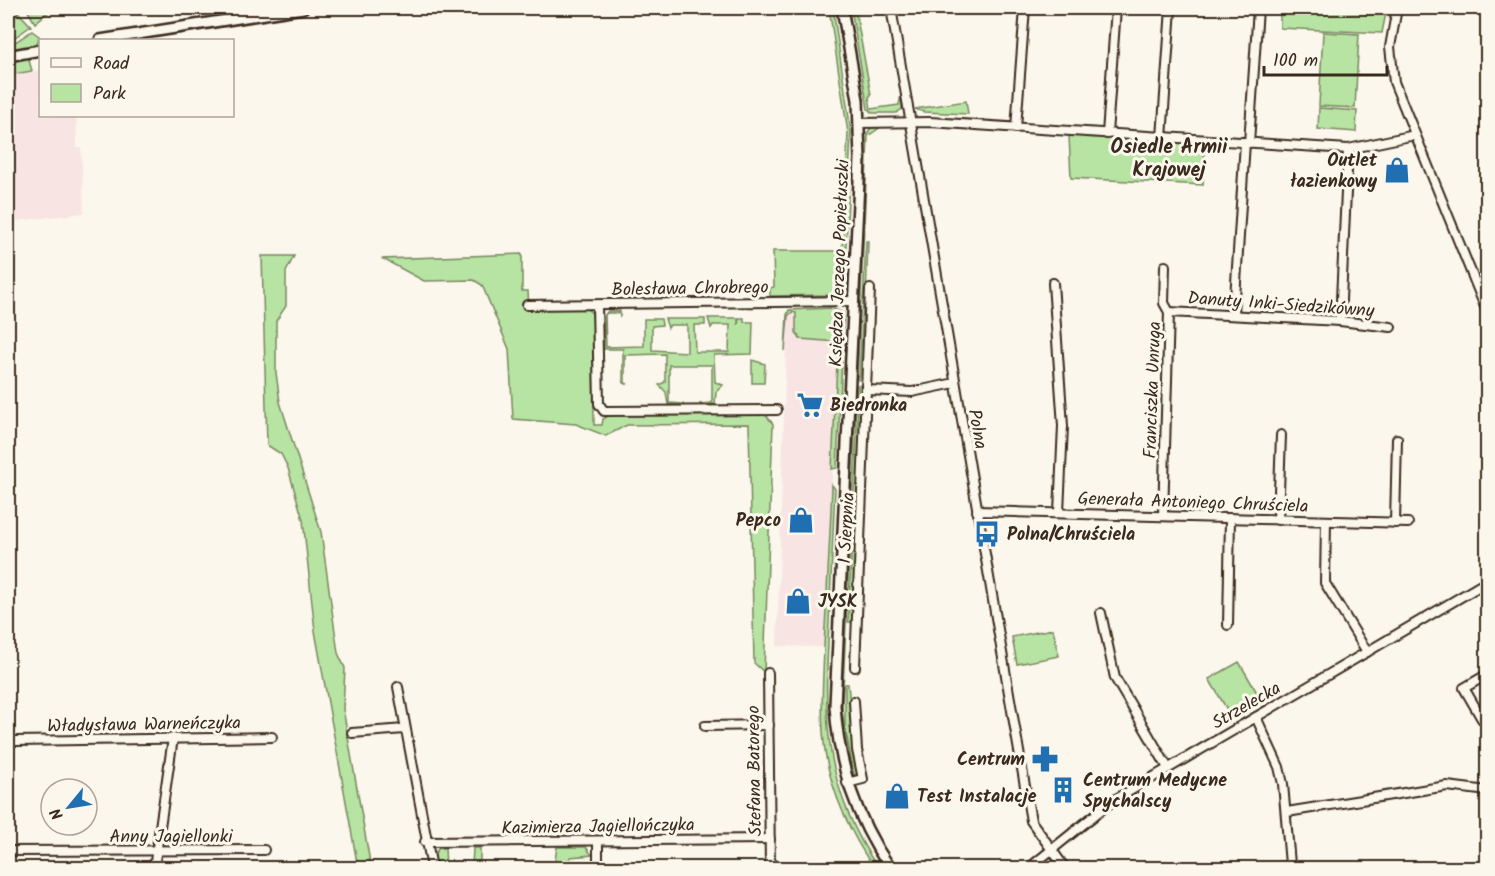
<svg xmlns="http://www.w3.org/2000/svg" width="1495" height="876" font-family="Kalam,sans-serif">
<rect width="100%" height="100%" fill="#fbf7ec"/>
<filter id="ink" filterUnits="userSpaceOnUse"><feTurbulence type="fractalNoise" baseFrequency=".0167" numOctaves="2"/><feDisplacementMap in="SourceGraphic" scale="12" xChannelSelector="R" yChannelSelector="G"/><feConvolveMatrix kernelMatrix="1 2 1 2 8 2 1 2 1" color-interpolation-filters="sRGB"/></filter>
<g filter="url(#ink)">
<g fill="#f7e4e3">
<polygon points="40,70 40,116 76,116 77,148 81,148 84,213 8,222 8,75"/>
<polygon points="792,308 840,310 824,647 777,646 787,312"/>
</g>
<g fill="#b7e4a2" stroke="#798760" stroke-width="1.5">
<polygon points="26,8 53,8 35,23"/>
<polygon points="829,8 833,8 834,15 851,132 844,291 833,295 770,296 770,288 774,287 773,251 842,251 848,133"/>
<polygon points="851,8 855,8 871,95 869,97 871,109 899,105 901,95 902,109 896,113 872,113 868,109"/>
<polygon points="1280,8 1387,8 1382,33 1280,28"/>
<polygon points="18,12 31,26 8,42 8,13"/>
<polygon points="32,31 39,36 37,47 8,52 8,47"/>
<polygon points="1323,32 1359,34 1355,108 1319,106"/>
<polygon points="28,57 32,71 8,75 8,60"/>
<polygon points="966,101 968,114 924,112 915,109"/>
<polygon points="1319,108 1357,111 1356,132 1318,129"/>
<polygon points="881,127 868,136 857,380 855,380 865,136 871,128"/>
<polygon points="1069,135 1205,144 1203,185 1071,178"/>
<polygon points="866,241 868,241 863,381 859,380"/>
<polygon points="522,254 522,291 528,291 529,308 587,309 593,314 594,425 602,425 603,419 610,415 765,414 773,424 764,672 754,663 749,424 627,425 606,436 576,424 513,419 509,349 482,285 474,280 424,281 383,259"/>
<polygon points="262,256 294,256 286,272 286,306 276,321 276,373 280,402 321,532 338,653 345,668 343,709 371,868 358,868 315,631 303,520 288,468 281,454 267,445"/>
<polygon points="831,308 844,313 837,468 832,469 838,342 800,339 796,332 796,313 792,312 788,316 785,351 787,315 789,310"/>
<polygon points="608,311 620,311 620,317 619,313 607,313 605,315 606,347 644,346 644,319 661,319 662,325 652,326 652,350 687,352 687,325 670,325 668,328 665,319 705,319 705,325 694,325 695,352 729,352 730,325 713,325 711,328 708,318 738,318 738,325 739,318 744,318 744,322 753,322 752,354 714,355 715,382 723,385 716,392 715,404 699,404 712,403 712,365 669,365 669,403 684,404 668,405 666,392 659,385 665,382 665,354 625,355 625,383 628,384 626,384 623,382 623,349 604,349 604,316"/>
<polygon points="752,360 765,364 764,383 752,383"/>
<polygon points="854,385 857,385 851,510 848,510"/>
<polygon points="859,385 863,386 857,510 853,510"/>
<path d="M832,485l3,4c-2,44 -4,89 -6,133 -5,96 -7,163 49,246h-4c-23,-33 -43,-76 -49,-117 -5,-35 -2,-70 -1,-105 3,-54 6,-107 8,-161z"/>
<polygon points="848,515 851,515 842,711 853,776 849,777 839,711"/>
<polygon points="853,516 857,516 852,622 848,622"/>
<polygon points="1053,629 1059,656 1017,664 1012,637"/>
<polygon points="1239,662 1262,701 1232,718 1209,679"/>
<polygon points="845,684 848,684 857,774 854,775 845,727"/>
<polygon points="557,847 586,847 592,855 570,857 569,868 554,868"/>
<polygon points="439,848 445,848 446,867 472,867 473,848 480,848 480,868 437,868 434,854"/>
<polygon points="1284,861 1284,868 1195,868"/>
</g>
<g fill="none" stroke-linecap="round" stroke-linejoin="round">
<g stroke="#3b2a1e" stroke-width="12">
<g id="minor">
<polyline points="891,8 1031,821 1065,868"/>
<polyline points="1397,8 1390,47 1394,82 1488,314"/>
<polyline points="860,123 930,122 1348,149 1415,135"/>
<polyline points="1016,128 1025,8"/>
<polyline points="1107,134 1116,8"/>
<polyline points="1162,138 1171,8"/>
<polyline points="1249,143 1258,8"/>
<polyline points="1053,283 1063,426 1059,512"/>
<polyline points="527,305 854,301"/>
<polyline points="597,305 599,404 604,411 777,410"/>
<polyline points="1169,312 1340,321 1391,327"/>
<polyline points="1234,314 1245,142"/>
<polyline points="1340,321 1348,149"/>
<polyline points="867,390 912,392 955,383"/>
<polyline points="977,511 1408,523"/>
<polyline points="1163,516 1169,312 1164,303 1165,266"/>
<polyline points="1278,520 1281,435"/>
<polyline points="1326,521 1325,583 1367,652"/>
<polyline points="1395,523 1397,439"/>
<polyline points="1101,613 1115,678 1168,768"/>
<polyline points="1228,625 1230,518"/>
<polyline points="855,667 870,289"/>
<polyline points="768,673 770,868"/>
<polyline points="398,687 432,868"/>
<polyline points="1256,717 1279,767 1283,784 1290,864"/>
<polyline points="1482,719 1464,688 1488,674"/>
<polyline points="705,726 769,725"/>
<polyline points="352,733 405,729"/>
<polyline points="16,741 272,737"/>
<polyline points="847,783 863,779 857,750 854,701"/>
<polyline points="1287,812 1447,786 1488,791"/>
<polyline points="425,842 770,839"/>
<polyline points="8,851 264,850"/>
<polyline points="154,868 173,738"/>
<polyline points="598,868 598,841"/>
<polyline points="1029,868 1111,802 1488,581"/>
</g>
</g>
<g stroke="#3b2a1e" stroke-width="14">
<g id="tertiary">
<path d="M842,8l16,92 2,59 -25,547c4,61 21,112 55,162"/>
<polyline points="100,40 303,8"/>
<polyline points="8,56 40,50"/>
</g>
</g>
<use href="#minor" stroke="#fbf7ec" stroke-width="8"/>
<use href="#tertiary" stroke="#fbf7ec" stroke-width="9"/>
</g>
</g>
<defs>
<g id="shop-bare" transform="scale(2.07)"><path d="M-5-2.5h2.3a2.7 3.5 0 0 1 5.4 0H5L5.5 6h-11ZM-1.5-2.5h3a1.5 2.3 0 0 0-3 0Z" fill="#1f6fb2" stroke="#fbf7ec" stroke-width="2.5" paint-order="stroke"/></g>
<g id="supermarket-bare" transform="scale(2.07)"><path d="M-6-5.5h2.5l.6 2H6L4.5 2H-2.5L-4.4-4H-6ZM-1.5 3.2a1.3 1.3 0 1 0 .1 0ZM3 3.2a1.3 1.3 0 1 0 .1 0Z" fill="#1f6fb2" stroke="#fbf7ec" stroke-width="2.5" paint-order="stroke"/></g>
<g id="bus-bare" transform="scale(2.07)"><path d="M-5-6H5V4H4V6H2V4H-2V6H-4V4H-5ZM-3.5-4V0h7V-4ZM-3.5 1.2v1.5H-2V1.2ZM2 1.2v1.5H3.5V1.2Z" fill="#1f6fb2" stroke="#fbf7ec" stroke-width="2.5" paint-order="stroke"/></g>
<g id="pharmacy-bare" transform="scale(2.07)"><path d="M-2-6h4v4h4v4h-4v4h-4v-4h-4v-4h4Z" fill="#1f6fb2" stroke="#fbf7ec" stroke-width="2.5" paint-order="stroke"/></g>
<g id="building-bare" transform="scale(2.07)"><path d="M-4-6H4V6H1V3H-1V6H-4ZM-2.5-4.3h1.7v1.8h-1.7ZM.8-4.3h1.7v1.8H.8ZM-2.5-1h1.7V.8h-1.7ZM.8-1h1.7V.8H.8Z" fill="#1f6fb2" stroke="#fbf7ec" stroke-width="2.5" paint-order="stroke"/></g>
</defs>
<g fill-rule="evenodd">
<use href="#shop-bare" x="1397" y="170"/>
<use href="#supermarket-bare" x="810" y="405"/>
<use href="#shop-bare" x="801" y="520"/>
<use href="#bus-bare" x="987" y="534"/>
<use href="#shop-bare" x="798" y="601"/>
<use href="#pharmacy-bare" x="1045" y="759"/>
<use href="#building-bare" x="1063" y="790"/>
<use href="#shop-bare" x="897" y="796"/>
</g>
<g text-anchor="middle" stroke-width="6" stroke-linejoin="round" paint-order="stroke">
<g font-size="18" font-weight="bold" fill="#3b2a1e" stroke="#fbf7ec" text-anchor="start">
<text x="1377" y="166" text-anchor="end">Outlet<tspan x="1377" dy="21">łazienkowy</tspan></text>
<text x="830" y="411">Biedronka</text>
<text x="781" y="526" text-anchor="end">Pepco</text>
<text x="1007" y="540">Polna/Chruściela</text>
<text x="818" y="607">JYSK</text>
<text x="1025" y="765" text-anchor="end">Centrum</text>
<text x="1083" y="786">Centrum Medycne<tspan x="1083" dy="21">Spychalscy</tspan></text>
<text x="917" y="802">Test Instalacje</text>
</g>
<g font-size="18" fill="#3b2a1e" stroke="#fbf7ec">
<text transform="translate(839 263) rotate(-88)" y="6">Księdza Jerzego Popiełuszki</text>
<text transform="translate(690 288) rotate(-1)" y="6">Bolesława Chrobrego</text>
<text transform="translate(1281 304) rotate(4)" y="6">Danuty Inki-Siedzikówny</text>
<text transform="translate(1152 390) rotate(-88)" y="6">Franciszka Unruga</text>
<text transform="translate(978 429) rotate(80)" y="6">Polna</text>
<text transform="translate(1193 502) rotate(2)" y="6">Generała Antoniego Chruściela</text>
<text transform="translate(846 528) rotate(-87)" y="6">1 Sierpnia</text>
<text transform="translate(1246 705) rotate(-30)" y="6">Strzelecka</text>
<text transform="translate(144 724) rotate(-1)" y="6">Władysława Warneńczyka</text>
<text transform="translate(754 771) rotate(-91)" y="6">Stefana Batorego</text>
<text transform="translate(598 826) rotate(-1)" y="6">Kazimierza Jagiellończyka</text>
<text x="171" y="842">Anny Jagiellonki</text>
</g>
<g font-size="20" font-weight="bold" fill="#3b2a1e" stroke="#fbf7ec">
<text x="1169" y="153">Osiedle Armii<tspan x="1169" dy="23">Krajowej</tspan></text>
</g>
</g>
<rect width="1495" height="876" fill="none" stroke="#fbf7ec" stroke-width="30"/>
<rect x="15" y="15" width="1465" height="846" fill="none" stroke="#3b2a1e" stroke-width="2" filter="url(#ink)"/>
<rect x="39" y="39" width="195" height="78" fill="#fbf7ec" stroke="#aea59a" stroke-width="1.5"/>
<rect x="51" y="58" width="30" height="9" fill="#fbf7ec" stroke="#aea59a" stroke-width="1.5"/>
<text x="93" y="69" font-size="18" fill="#3b2a1e">Road</text>
<rect x="51" y="84" width="30" height="18" fill="#b7e4a2" stroke="#aea59a" stroke-width="1.5"/>
<text x="93" y="99" font-size="18" fill="#3b2a1e">Park</text>
<g transform="translate(69 807) rotate(240)"><circle r="28" fill="#fbf7ec" stroke="#aea59a" stroke-width="1.5"/>
<path d="M0-4.5L10 22L0 15L-10 22Z" fill="#1f6fb2"/>
<text y="-9" font-size="16" font-weight="bold" text-anchor="middle" fill="#3b2a1e">N</text>
</g>
<path d="M1264 66v9h123v-9" fill="none" stroke="#3b2a1e" stroke-width="3"/>
<text x="1273" y="66" font-size="18" fill="#3b2a1e" stroke="#fbf7ec" stroke-width="4.5" paint-order="stroke">100 m</text>
</svg>
